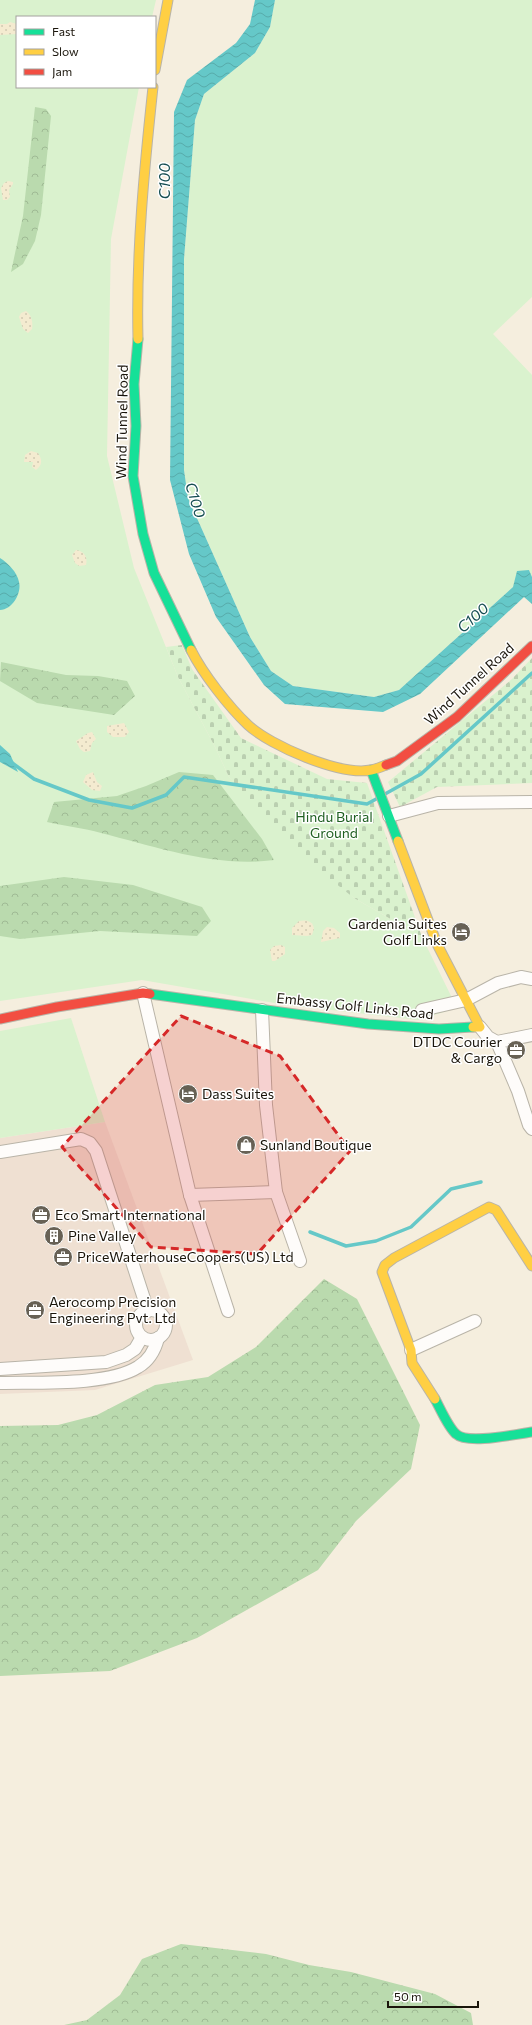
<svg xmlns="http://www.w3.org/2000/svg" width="532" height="2025" font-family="Commissioner,sans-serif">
<defs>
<pattern id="forest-crowns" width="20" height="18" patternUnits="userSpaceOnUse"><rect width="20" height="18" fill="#badaae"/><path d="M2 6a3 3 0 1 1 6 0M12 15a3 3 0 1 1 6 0" fill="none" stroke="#9fba94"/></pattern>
<pattern id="sand-dots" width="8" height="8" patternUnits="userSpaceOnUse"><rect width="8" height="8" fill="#f4ebd0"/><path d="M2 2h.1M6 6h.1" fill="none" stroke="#d1c9b1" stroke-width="1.8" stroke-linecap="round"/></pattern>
<pattern id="cemetery-stones" width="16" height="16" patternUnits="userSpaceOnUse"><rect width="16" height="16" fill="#daf2ce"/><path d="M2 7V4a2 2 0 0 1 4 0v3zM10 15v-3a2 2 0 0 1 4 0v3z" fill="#bacfb0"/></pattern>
<pattern id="water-waves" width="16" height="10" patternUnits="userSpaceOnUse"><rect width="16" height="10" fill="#65c8c8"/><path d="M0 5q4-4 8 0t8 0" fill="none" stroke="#57abaa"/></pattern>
</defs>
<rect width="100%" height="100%" fill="#f5eede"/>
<polygon fill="#efe0d2" points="105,1122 193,1360 95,1390 0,1394 0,1138"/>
<g fill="#daf2ce">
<polygon points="0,0 156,0 152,17 17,17 17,87 139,87 111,239 107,456 134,568 178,677 215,747 229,777 354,898 422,937 457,1008 418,1020 280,1004 142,980 0,1001"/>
<polygon points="275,0 532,0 532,297 493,334 532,375 532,577 529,570 513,587 399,690 374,697 293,686 271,671 250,637 188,498 184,470 184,259 195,120 204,94 255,53 270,27"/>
<polygon points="71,1018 105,1122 0,1138 0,1031"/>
</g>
<g fill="url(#forest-crowns)">
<polygon points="35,107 46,109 51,116 41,215 35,241 23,264 11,272 23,216"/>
<polygon points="1,662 66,675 98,676 127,681 135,696 114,715 37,703 0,681"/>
<path d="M179,772l34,3 49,64 12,21c-58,8 -117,-13 -173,-27 -17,-5 -36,-7 -54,-11l7,-20 63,-6 29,-10z"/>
<polygon points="64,877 133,885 202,907 211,921 197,936 100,931 20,939 0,936 0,886"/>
<polygon points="324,1279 357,1299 420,1425 411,1469 356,1521 318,1570 197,1638 110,1671 0,1676 0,1426 58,1425 97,1415 155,1385 208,1377 256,1347"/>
<polygon points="181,1944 266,1954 309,1965 351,1972 435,1994 471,2013 473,2025 64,2025 87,2020 120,1995 142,1959"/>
</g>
<g fill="url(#sand-dots)">
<polygon points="10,22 17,24 17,34 0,35 0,24 7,24"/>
<polygon points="8,181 13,182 13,184 9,190 10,197 7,200 3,200 1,188 4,183"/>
<path d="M26,311c6,4 7,12 6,18l-4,4 -5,-4 -4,-12 2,-4z"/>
<path d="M31,451l7,2c4,6 5,12 -2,17l-4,-3 1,-5h-9l1,-7z"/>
<path d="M76,550c8,1 12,7 10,15l-7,1 -4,-3 -3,-8z"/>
<polygon points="124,723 129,732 125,737 113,737 107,732 107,726"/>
<polygon points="92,732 96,739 92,743 90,751 84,752 80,749 76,741 88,733"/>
<polygon points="93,772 97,782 102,786 100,791 92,790 83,782 86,775"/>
<path d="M299,921c6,-1 14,-1 15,8l-2,6 -5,1 -15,-1v-7z"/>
<polygon points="327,927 334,928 340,933 340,938 321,942 323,931"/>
<polygon points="281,945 285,947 285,954 275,961 272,961 270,950 274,946"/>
</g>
<g fill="url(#cemetery-stones)">
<polygon points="182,645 192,669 241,738 327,779 367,783 422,937 354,898 296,852 229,777 215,747 178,677 166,647"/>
<polygon points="532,658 532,783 437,787 400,807 388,782 512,679"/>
</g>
<g fill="url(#water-waves)">
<polygon points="255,0 275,0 270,27 255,53 204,94 195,120 184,259 184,470 188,498 250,637 271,671 293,686 374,697 399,690 513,587 517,571 529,570 532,577 532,604 524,597 420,694 383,712 285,704 264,685 216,617 189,554 170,480 174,112 187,80 236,43 250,24"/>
<path d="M0,558c8,5 17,14 19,24 3,11 -7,28 -19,28z"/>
<polygon points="0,745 10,754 18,772 0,762"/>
</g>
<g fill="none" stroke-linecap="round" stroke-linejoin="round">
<g stroke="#65c8c8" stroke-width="3.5">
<polyline points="11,762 34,779 89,800 132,808 166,795 184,777 367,804 378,798"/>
<polyline points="385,794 421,774 532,673"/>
<polyline points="310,1232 346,1246 376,1241 411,1227 451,1189 481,1182"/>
</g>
<g stroke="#b9b4a8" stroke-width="14">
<g id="street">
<polyline points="389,816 438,803 532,802"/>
<polyline points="143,993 190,1195 228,1311"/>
<polyline points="262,1010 266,1105 276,1192 300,1261"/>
<polyline points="422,1010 466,1000 498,983 521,977 532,979"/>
<polyline points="480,1027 488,1037 497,1042 532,1035"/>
<polyline points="497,1042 518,1091 529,1125 532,1129"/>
<polyline points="0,1152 81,1139 90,1143 96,1151 148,1311"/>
<polyline points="190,1195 276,1192"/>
<circle cx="151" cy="1325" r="15"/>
<polyline points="411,1350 475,1321"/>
<polyline points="0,1369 106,1362 126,1355 135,1349 142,1337"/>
<path d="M0,1383c37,-1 108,3 138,-16 12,-7 17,-17 20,-29"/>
</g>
</g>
<g stroke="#b9b4a8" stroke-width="11">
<g id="fast">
<polyline points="138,339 134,384 136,426 133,476 143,534 154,573 191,650"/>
<polyline points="371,770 398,841"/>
<polyline points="150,994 368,1024 439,1029 473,1027"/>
<path d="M435,1399c5,9 13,28 21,35 12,11 60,0 76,-2"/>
</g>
</g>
<g stroke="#b9b4a8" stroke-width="11">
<g id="slow">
<polyline points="155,70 168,0"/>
<path d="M138,339c-2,-85 6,-168 15,-252"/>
<path d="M191,650c12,24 38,57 57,75 23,21 92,51 123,45 5,-1 10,-3 15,-5"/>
<polyline points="398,841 437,944 480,1027 473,1027"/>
<polyline points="435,1399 412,1363 411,1350 382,1272 385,1265 394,1258 489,1207 496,1210 532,1266"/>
</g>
</g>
<g stroke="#b9b4a8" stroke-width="11">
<g id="jam">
<polyline points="386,765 397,761 457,717 532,646"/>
<polyline points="0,1019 57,1007 143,993 150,994"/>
</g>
</g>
<use href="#street" stroke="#fefcfa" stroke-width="12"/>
<use href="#fast" stroke="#16e098" stroke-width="9"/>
<use href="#slow" stroke="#ffcf43" stroke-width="9"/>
<use href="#jam" stroke="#f24e42" stroke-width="9"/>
</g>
<path fill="#d62828" fill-opacity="0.2" stroke="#d62828" stroke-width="3" stroke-dasharray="8 5" stroke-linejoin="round" d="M181,1016l99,40 70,95 -93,103 -106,-7 -89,-100z"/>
<defs>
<g id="hotel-disc" transform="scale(1)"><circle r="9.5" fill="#676155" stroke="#fff"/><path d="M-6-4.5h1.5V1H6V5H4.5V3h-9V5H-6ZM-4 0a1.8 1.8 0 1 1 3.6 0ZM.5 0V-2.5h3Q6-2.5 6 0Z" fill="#fff"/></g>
<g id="office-disc" transform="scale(1)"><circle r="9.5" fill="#676155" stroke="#fff"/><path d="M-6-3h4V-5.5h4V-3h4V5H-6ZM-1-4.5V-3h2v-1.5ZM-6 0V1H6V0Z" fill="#fff"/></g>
<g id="shop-disc" transform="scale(1)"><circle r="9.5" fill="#676155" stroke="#fff"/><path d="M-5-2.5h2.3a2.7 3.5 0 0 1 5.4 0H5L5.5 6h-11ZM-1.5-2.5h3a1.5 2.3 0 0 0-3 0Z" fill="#fff"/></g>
<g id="building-disc" transform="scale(1)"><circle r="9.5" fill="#676155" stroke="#fff"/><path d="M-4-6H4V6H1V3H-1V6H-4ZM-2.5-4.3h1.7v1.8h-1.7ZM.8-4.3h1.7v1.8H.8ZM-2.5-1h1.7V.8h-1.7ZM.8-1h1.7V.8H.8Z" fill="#fff"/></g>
</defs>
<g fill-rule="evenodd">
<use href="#hotel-disc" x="461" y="932"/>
<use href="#office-disc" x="516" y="1050"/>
<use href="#hotel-disc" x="188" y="1094"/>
<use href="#shop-disc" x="246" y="1145"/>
<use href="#office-disc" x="41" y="1215"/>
<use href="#building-disc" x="54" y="1236"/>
<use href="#office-disc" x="63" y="1257"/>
<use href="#office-disc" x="35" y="1310"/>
</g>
<g text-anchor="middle" stroke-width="3" stroke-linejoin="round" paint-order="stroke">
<g font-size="14" fill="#1a150b" stroke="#fff">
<text transform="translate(122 422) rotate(-89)" y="5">Wind Tunnel Road</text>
<text transform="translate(469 684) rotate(-42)" y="5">Wind Tunnel Road</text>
<text transform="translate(355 1006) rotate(6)" y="5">Embassy Golf Links Road</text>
</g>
<g font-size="14" fill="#206022" stroke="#fff">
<text x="334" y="822">Hindu Burial<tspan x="334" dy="16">Ground</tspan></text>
</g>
<g font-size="14" fill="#1a150b" stroke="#fff" text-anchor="start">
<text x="447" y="929" text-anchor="end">Gardenia Suites<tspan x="447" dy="16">Golf Links</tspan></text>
<text x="502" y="1047" text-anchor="end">DTDC Courier<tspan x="502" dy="16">&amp; Cargo</tspan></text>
<text x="202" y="1099">Dass Suites</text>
<text x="260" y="1150">Sunland Boutique</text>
<text x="55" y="1220">Eco Smart International</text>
<text x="68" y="1241">Pine Valley</text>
<text x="77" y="1262">PriceWaterhouseCoopers(US) Ltd</text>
<text x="49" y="1307">Aerocomp Precision<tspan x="49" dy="16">Engineering Pvt. Ltd</tspan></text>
</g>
<g font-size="15" font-style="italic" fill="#144d51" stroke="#fff">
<text transform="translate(165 181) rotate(-90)" y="5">C100</text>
<text transform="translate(195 500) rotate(73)" y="5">C100</text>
<text transform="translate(473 618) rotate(-42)" y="5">C100</text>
</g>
</g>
<rect x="16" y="16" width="140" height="72" fill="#ffffff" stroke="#a3a19d"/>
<rect x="24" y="29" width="20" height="6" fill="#16e098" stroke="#a3a19d"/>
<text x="52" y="36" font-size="12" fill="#1a150b">Fast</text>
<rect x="24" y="49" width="20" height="6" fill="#ffcf43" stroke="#a3a19d"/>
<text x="52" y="56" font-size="12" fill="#1a150b">Slow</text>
<rect x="24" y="69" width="20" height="6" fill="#f24e42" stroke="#a3a19d"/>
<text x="52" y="76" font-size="12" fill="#1a150b">Jam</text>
<path d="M388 2001v6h90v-6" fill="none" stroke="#1a150b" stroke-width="2"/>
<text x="394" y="2001" font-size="12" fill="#1a150b" stroke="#ffffff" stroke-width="3" paint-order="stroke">50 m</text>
</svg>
